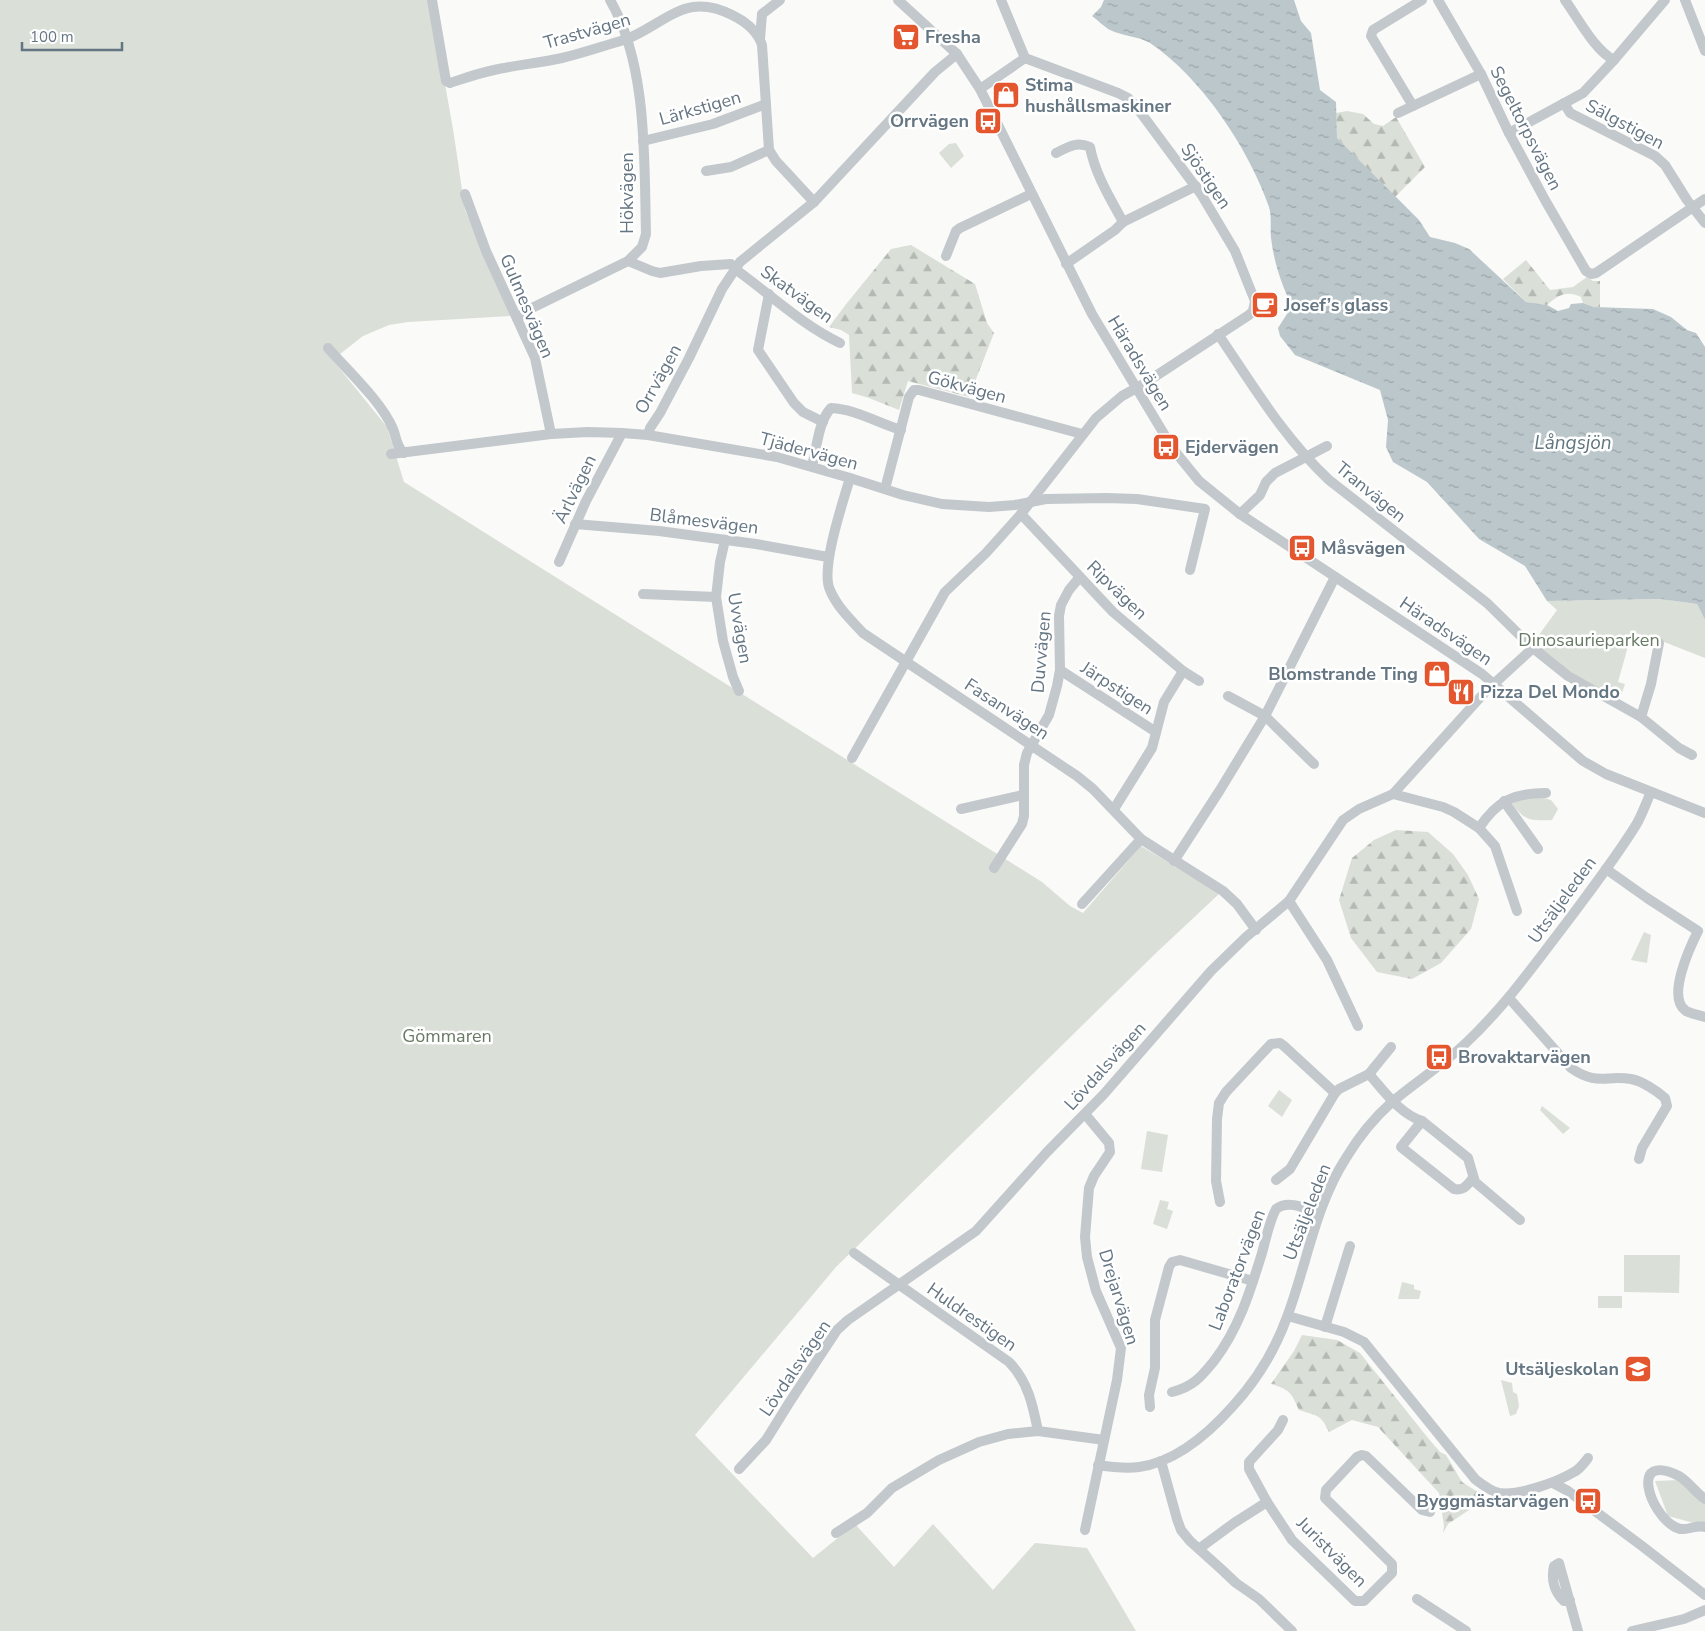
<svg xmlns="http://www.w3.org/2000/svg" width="1705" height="1631" font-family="'Nunito Sans',sans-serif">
<defs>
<pattern id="forest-firs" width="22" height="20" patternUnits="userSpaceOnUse" patternTransform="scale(1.25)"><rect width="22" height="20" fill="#dadfd7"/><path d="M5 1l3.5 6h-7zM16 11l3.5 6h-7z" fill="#b4b9b4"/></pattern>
<pattern id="water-ripples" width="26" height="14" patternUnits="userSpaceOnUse" patternTransform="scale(1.25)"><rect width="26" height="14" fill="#bbc7cb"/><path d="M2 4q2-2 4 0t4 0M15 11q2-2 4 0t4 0" fill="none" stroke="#9ca6aa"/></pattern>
</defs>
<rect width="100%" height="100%" fill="#fafaf8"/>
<g fill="url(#forest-firs)">
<polygon points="1347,111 1363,114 1374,124 1383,126 1396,117 1425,167 1395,197 1337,138 1336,113"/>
<polygon points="911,245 975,284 987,323 994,333 969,397 908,381 899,410 869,398 852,393 849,335 841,330 829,327 847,303 891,249"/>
<path d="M1526,260l24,30 23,-3 14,-10 6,4h7v26h-6l-11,-4 -2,-6c-14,-7 -23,-2 -34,8l-21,-3 -23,-23z"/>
<polygon points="1396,830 1428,832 1453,854 1468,875 1479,899 1471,929 1441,963 1412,979 1377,972 1351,938 1339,900 1352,858 1374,840"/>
<path d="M1302,1335l35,5 23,13 68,85 12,14 6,3 16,27 25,16 -39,26 -5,9 1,-7 -5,-33 -61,-66 -26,-7 -23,12c-8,-18 -12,-16 -30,-22 -8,-18 -9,-20 -28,-26l23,-33z"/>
</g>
<g fill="#dadfd7">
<polygon points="0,0 430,0 453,129 465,210 511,316 408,322 389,325 363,336 340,354 327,353 387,427 404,482 1042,882 1070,906 1083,913 1141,846 1220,893 1156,953 836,1267 695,1435 813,1558 855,1524 894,1567 933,1524 993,1590 1035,1543 1087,1548 1136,1631 0,1631"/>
<polygon points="956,143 964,156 951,168 939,153 949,144"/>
<polygon points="1660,599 1697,604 1705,620 1705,658 1659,640 1632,632 1618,682 1625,684 1618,704 1531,646 1557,610 1547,601"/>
<path d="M1534,795l17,5 7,9 -6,11c-21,1 -28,1 -40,-17z"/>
<polygon points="1644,932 1651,935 1647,963 1631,960"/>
<polygon points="1279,1090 1292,1100 1282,1117 1268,1106"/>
<polygon points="1542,1106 1570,1128 1563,1134 1540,1110"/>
<polygon points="1147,1131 1168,1135 1162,1172 1141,1169"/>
<polygon points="1160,1200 1169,1202 1167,1209 1173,1211 1167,1229 1153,1224"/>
<polygon points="1624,1255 1680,1255 1679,1293 1624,1292"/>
<polygon points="1402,1282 1414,1285 1414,1289 1421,1291 1419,1299 1398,1299"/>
<rect x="1598" y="1296" width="24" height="12"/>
<polygon points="1501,1380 1512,1383 1513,1392 1517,1394 1519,1406 1516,1414 1510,1416"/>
<polygon points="1679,1480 1705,1501 1705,1526 1668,1516 1655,1481"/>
</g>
<path fill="url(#water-ripples)" d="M1104,0h190l7,21 10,12 9,57 16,12 1,36 82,82 11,17 25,6 14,6 57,53 21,3 11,6 11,-3 2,-4 12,-1 11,4 59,2 18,8 16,13 9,3 9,14v273l-8,-16 -37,-5 -113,2 -22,-35 -46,-27 -52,-57 -34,-20 -7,-15 2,-27 -8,-30 -85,-35 -15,-19 -2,-8 14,-22c-11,-22 -18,-44 -21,-68 -1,-10 1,-21 -2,-31 -20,-58 -68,-130 -119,-164 -12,-7 -28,-7 -40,-13 -6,-3 -12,-10 -18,-14l9,-9z"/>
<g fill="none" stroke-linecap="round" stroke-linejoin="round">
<g stroke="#c3c8cc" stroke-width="10">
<path d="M432,0l14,81 4,2c15,-5 29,-10 44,-13 22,-5 45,-7 68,-12 21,-5 41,-12 62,-18 22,-7 47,-30 69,-33 23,-3 61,13 69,38l7,105 7,11 38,41"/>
<polyline points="898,0 957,54 980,89 1092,314 1173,449 1199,481 1240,514 1482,674 1583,761 1606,774 1705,813"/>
<polyline points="1438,0 1481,74 1509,133 1545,200 1586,271 1591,274 1596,273 1705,199"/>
<path d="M1565,0c13,18 30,51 49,60"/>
<polyline points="1685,0 1705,51"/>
<polyline points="760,39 762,14 780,0"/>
<polyline points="980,89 1025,58"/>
<polyline points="1564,103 1570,113 1655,156 1665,165 1687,200 1705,223"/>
<polyline points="1413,106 1371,36 1373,30 1422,0"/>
<polyline points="1398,113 1481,74"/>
<polyline points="1509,133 1583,93 1614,60 1665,0"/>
<polyline points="643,141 713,124 766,104"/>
<path d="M1056,153c12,-6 20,-12 34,-6 5,27 20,51 33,75"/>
<polyline points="706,171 731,167 769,150"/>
<polyline points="465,194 486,251 535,358 551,434"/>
<polyline points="946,256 956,231 960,228 1031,194"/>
<path d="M628,261l24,10 8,2 41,-7 30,-2 4,5c35,25 67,56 105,74"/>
<polyline points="1066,264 1115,230 1123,222 1196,186"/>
<polyline points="769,294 758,350 794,403 803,412 823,422"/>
<path d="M517,318l15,-10 96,-47 14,-14 4,-13c-2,-73 2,-169 -36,-234"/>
<path d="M1218,334c34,50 66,104 111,146l158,123 46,45 35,28 73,41 38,31 13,7"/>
<path d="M328,348c20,23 54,54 65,81 4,9 3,18 11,24"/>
<polyline points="648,435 650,428 660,413 689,358 722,289 740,262 814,202 935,72 957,54"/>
<polyline points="391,454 551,434 588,432 622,433 648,435 777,457 850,478 903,495 942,504 989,507 1015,505 1046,499 1107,498 1137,499 1205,509 1190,570"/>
<path d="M812,466c5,-18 6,-44 19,-58 24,1 47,15 70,22"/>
<path d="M850,478c-7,24 -30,91 -20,112 7,17 21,30 33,43l214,143 16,13 48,50 82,52 14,13 19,26"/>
<polyline points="885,489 909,397 914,390 919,390 1082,434"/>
<polyline points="1021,514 1113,612 1183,671 1199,681"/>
<polyline points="1240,514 1260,495 1266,482 1275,473 1327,446"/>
<polyline points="575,524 659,531 756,544 828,557"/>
<polyline points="725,540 720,562 716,597 723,641 733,677 739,691"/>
<polyline points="559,562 586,501 622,433"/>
<polyline points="643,594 716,597"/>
<polyline points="1060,670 1156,732"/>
<polyline points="1228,696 1265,716 1314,764"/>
<polyline points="1641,717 1651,684 1659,643"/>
<polyline points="852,758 945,592 986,553 1021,514 1096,418 1122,396 1142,385 1249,315 1253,311 1255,301 1235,251 1201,194 1135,105 1128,98 1118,93 1025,58 1001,0"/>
<polyline points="1393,794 1443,807 1454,812 1479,828 1495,846 1517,911"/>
<polyline points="1504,801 1538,849"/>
<polyline points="961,809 1023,795"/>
<polyline points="1114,809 1152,748 1164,702 1183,671"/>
<path d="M1479,828c18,-27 34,-35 67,-35"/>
<polyline points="1174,861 1220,790 1265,716 1335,577"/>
<polyline points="994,868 1022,824 1024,816 1024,765 1027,753 1049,715 1057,686 1060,670 1059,616 1061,605 1069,590 1079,578"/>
<path d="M1606,869l41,29 51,33c-8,16 -32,67 -12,80 6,3 13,4 19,6"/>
<polyline points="1289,901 1327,960 1358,1026"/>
<polyline points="1082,904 1141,839"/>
<path d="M1509,998l62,70c26,18 34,7 60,11 11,2 26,12 34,19l2,8 -25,42 -3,11"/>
<path d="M1369,1074c15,17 31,40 53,47l46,37 7,24 45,38"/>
<path d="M1422,1121l-21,26 53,42c10,2 13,-4 19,-11"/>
<polyline points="1276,1180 1290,1169 1335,1093 1339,1089 1369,1074 1391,1047"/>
<polyline points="1220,1202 1216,1181 1217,1119 1219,1103 1226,1092 1271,1044 1280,1043 1284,1046 1335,1093"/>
<path d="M854,1253l155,109c19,19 24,44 29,69"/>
<path d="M1288,1316l56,16 20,10 111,137c8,6 15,12 24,14 20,3 58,-11 75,-21 6,-3 10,-9 14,-14"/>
<polyline points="1325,1327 1350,1246"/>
<path d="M1172,1392c21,-5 29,-15 42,-31 25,-33 36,-69 48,-108 4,-14 7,-31 14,-44 13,-10 30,0 43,5"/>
<polyline points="1150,1407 1149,1395 1155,1368 1155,1320 1169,1267 1172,1262 1180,1260 1253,1281"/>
<polyline points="1161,1461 1177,1519 1181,1530 1190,1541 1220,1568 1236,1583 1259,1599 1292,1631"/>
<path d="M1098,1465c13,2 27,4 41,2 37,-5 70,-34 94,-61 24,-26 42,-56 54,-89 20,-53 28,-111 59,-159 12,-20 28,-40 46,-56 25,-21 52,-38 75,-60 38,-36 68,-78 100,-120 23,-31 48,-63 69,-97 6,-10 10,-22 15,-33"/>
<polyline points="739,1469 766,1440 789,1403 837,1330 848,1320 976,1231 1047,1152 1104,1094 1211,971 1246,937 1289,901 1343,820 1359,809 1393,794 1486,691 1533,648"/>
<polyline points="1553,1483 1568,1491 1642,1546 1705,1595"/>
<path d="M1705,1499c-10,-7 -16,-17 -26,-23 -50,-25 -30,37 -4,51 11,6 19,-3 30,0"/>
<polyline points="1267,1502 1292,1540 1355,1601 1364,1601 1392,1573 1392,1564 1325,1498 1326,1490 1357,1457 1362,1455 1366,1456 1422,1510 1430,1512"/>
<polyline points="1085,1530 1117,1380 1121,1348 1096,1291 1087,1257 1085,1237 1089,1188 1094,1176 1110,1152 1109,1143 1085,1114"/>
<polyline points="836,1533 867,1513 892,1488 939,1460 979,1442 1008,1434 1038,1431 1104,1440"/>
<polyline points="1200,1548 1234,1523 1267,1502 1249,1469 1249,1462 1278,1430 1283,1420"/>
<polyline points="1417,1599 1466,1631"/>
<path d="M1570,1600l-6,1c-10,-9 -13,-22 -10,-35l5,-3 19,68"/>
<polyline points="1632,1631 1684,1619 1705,1610"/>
</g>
</g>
<defs>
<g id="supermarket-square" transform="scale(1.4375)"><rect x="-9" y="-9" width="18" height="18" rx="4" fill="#e4572e" stroke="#fff"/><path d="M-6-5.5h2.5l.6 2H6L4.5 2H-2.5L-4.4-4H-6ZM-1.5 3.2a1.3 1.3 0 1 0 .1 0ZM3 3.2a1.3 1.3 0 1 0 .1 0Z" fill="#fff"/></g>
<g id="shop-square" transform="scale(1.4375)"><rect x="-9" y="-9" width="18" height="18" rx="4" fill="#e4572e" stroke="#fff"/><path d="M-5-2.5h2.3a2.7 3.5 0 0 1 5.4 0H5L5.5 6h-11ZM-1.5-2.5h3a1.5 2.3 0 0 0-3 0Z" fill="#fff"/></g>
<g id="bus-square" transform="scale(1.4375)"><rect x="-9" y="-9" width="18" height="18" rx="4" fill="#e4572e" stroke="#fff"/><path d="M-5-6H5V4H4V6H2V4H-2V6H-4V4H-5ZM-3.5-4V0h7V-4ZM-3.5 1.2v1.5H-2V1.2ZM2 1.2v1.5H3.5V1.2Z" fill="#fff"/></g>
<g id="cafe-square" transform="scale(1.4375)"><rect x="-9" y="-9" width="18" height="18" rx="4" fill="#e4572e" stroke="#fff"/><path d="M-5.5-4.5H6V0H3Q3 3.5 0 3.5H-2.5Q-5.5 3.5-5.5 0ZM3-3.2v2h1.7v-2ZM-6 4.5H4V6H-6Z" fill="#fff"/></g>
<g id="restaurant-square" transform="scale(1.4375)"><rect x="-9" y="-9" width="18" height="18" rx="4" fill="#e4572e" stroke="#fff"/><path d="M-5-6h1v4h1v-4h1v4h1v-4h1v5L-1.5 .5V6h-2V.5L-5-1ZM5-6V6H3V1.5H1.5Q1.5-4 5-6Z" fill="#fff"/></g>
<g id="school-square" transform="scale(1.4375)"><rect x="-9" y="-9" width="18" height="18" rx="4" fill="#e4572e" stroke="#fff"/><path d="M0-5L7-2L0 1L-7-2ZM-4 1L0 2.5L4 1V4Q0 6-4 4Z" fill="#fff"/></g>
</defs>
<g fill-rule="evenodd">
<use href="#supermarket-square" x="906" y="37"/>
<use href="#shop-square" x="1006" y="95"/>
<use href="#bus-square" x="988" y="121"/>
<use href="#cafe-square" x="1265" y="305"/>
<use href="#bus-square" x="1166" y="447"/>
<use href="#bus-square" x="1302" y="548"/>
<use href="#shop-square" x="1437" y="674"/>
<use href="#restaurant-square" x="1461" y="692"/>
<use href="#bus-square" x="1439" y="1057"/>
<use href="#school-square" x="1638" y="1369"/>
<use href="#bus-square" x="1588" y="1501"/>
</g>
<g text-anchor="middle" stroke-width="5" stroke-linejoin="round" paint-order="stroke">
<g font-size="18" fill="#657683" stroke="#fff">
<text transform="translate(587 31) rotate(-16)" y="6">Trastvägen</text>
<text transform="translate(700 108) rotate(-16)" y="6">Lärkstigen</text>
<text transform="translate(1625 124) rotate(28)" y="6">Sälgstigen</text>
<text transform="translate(1526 128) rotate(63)" y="6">Segeltorpsvägen</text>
<text transform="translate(1206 176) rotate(56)" y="6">Sjöstigen</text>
<text transform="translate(627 193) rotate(-90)" y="6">Hökvägen</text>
<text transform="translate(797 294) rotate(36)" y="6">Skatvägen</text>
<text transform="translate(527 306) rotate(67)" y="6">Gulmesvägen</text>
<text transform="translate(1140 363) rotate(59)" y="6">Häradsvägen</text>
<text transform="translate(658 379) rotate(-61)" y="6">Orrvägen</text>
<text transform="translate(967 387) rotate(15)" y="6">Gökvägen</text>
<text transform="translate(809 451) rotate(15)" y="6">Tjädervägen</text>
<text transform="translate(575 489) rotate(-64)" y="6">Ärlvägen</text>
<text transform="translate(1371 492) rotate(39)" y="6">Tranvägen</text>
<text transform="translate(704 521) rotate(7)" y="6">Blåmesvägen</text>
<text transform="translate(1117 590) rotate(44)" y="6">Ripvägen</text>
<text transform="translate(740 628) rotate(80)" y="6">Uvvägen</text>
<text transform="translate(1446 631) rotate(34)" y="6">Häradsvägen</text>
<text transform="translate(1041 652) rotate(-85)" y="6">Duvvägen</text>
<text transform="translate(1117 688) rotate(33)" y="6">Järpstigen</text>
<text transform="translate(1007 709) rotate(33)" y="6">Fasanvägen</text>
<text transform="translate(1562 900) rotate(-54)" y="6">Utsäljeleden</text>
<text transform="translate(1105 1066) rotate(-48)" y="6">Lövdalsvägen</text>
<text transform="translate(1307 1212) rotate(-69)" y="6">Utsäljeleden</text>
<text transform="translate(1237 1270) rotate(-69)" y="6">Laboratorvägen</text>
<text transform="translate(1119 1297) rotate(73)" y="6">Drejarvägen</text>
<text transform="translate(972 1317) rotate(35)" y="6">Huldrestigen</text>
<text transform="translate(795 1368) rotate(-56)" y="6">Lövdalsvägen</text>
<text transform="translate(1332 1552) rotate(45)" y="6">Juristvägen</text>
</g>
<g font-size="18" font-weight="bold" fill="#657683" stroke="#fff" text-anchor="start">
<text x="925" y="43">Fresha</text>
<text x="1025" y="91">Stima<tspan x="1025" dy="21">hushållsmaskiner</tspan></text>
<text x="969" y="127" text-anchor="end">Orrvägen</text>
<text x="1284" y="311">Josef’s glass</text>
<text x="1185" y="453">Ejdervägen</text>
<text x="1321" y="554">Måsvägen</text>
<text x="1418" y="680" text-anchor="end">Blomstrande Ting</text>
<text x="1480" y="698">Pizza Del Mondo</text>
<text x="1458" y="1063">Brovaktarvägen</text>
<text x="1619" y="1375" text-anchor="end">Utsäljeskolan</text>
<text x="1569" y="1507" text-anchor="end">Byggmästarvägen</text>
</g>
<g font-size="18" fill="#687a64" stroke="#fff">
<text x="1589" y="646">Dinosaurieparken</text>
<text x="447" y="1042">Gömmaren</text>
</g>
<g font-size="19" font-style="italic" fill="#60757c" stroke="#fff">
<text x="1573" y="449">Långsjön</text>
</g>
</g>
<path d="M22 42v8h100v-8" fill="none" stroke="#657683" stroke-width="2.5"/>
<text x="30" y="42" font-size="15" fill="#657683" stroke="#ffffff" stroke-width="4" paint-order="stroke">100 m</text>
</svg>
